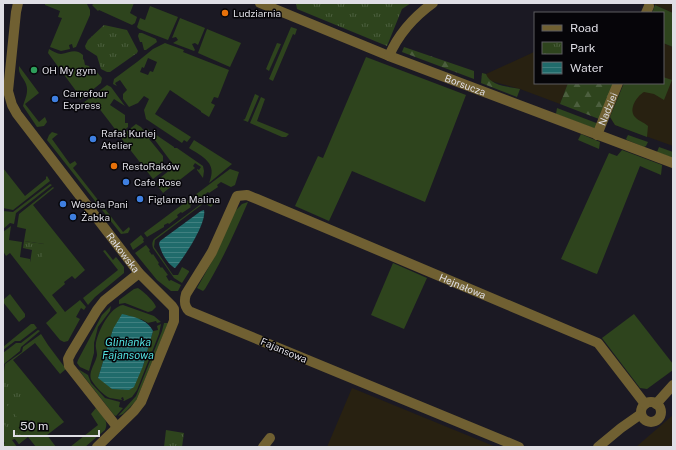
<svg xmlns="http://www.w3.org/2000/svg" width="676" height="450" font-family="'Public Sans',sans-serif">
<defs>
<pattern id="forest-firs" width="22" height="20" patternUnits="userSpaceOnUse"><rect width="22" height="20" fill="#2e441d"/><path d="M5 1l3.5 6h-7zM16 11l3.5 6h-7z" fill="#4c5f3e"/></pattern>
<pattern id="park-tufts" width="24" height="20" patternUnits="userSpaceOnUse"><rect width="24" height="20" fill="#2e441d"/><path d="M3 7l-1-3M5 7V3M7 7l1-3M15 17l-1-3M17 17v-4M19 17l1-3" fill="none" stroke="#4c5f3e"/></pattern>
<pattern id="water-rules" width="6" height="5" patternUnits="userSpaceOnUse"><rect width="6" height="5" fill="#206b6b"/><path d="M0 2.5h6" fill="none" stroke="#408080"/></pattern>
</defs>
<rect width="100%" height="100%" fill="#1b1923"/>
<g fill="#282111">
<polygon points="654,3 673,3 673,13 655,5"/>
<polygon points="663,43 673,47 673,146 615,125 610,117 624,83 663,83"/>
<polygon points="535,50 535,83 568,83 560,104 520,89 491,81 487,77 486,74 534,52"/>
<polygon points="352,388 496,447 327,447"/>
<polygon points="673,415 673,447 636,447"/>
</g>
<g fill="#2e441d" fill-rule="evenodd">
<polygon points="45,3 87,4 90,10 90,15 76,47 73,48 72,44 69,45 70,49 61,51 50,47 62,18 58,17 60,11 45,5"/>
<polygon points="95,3 134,3 130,13 137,17 135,23 132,25 99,10 98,11 92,5"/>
<polygon points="655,5 673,13 673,47 663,43 663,13 652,13"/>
<polygon points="150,6 178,17 168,40 139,29 137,27 140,18 145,20"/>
<polygon points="180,18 205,28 198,45 195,43 192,44 195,50 194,51 173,43 178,40 176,37 172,38"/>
<polygon points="291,27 297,29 295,35 293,34 273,81 269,79"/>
<polygon points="207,29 241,43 230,67 198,53"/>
<polygon points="139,33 142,33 156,39 157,42 146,50 144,50 142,42 140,42 138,36"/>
<path d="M165,43l19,7 -1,2 46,18 -11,28 -4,-1 -3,6 4,2 -6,12 -8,-5v-1l-31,-21 -15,24 36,23 -4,5 -3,-2 -2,3 -36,-24 -2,-9 5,-11 -5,-3 -6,7 -9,4 -6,-8v-5l4,-4 -7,-10 -5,3 2,3 -4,-2 1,-5 23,-17 16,-13zM148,58l9,4 -4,10 -3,-1 -2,4 -8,-3 2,-5 2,1z"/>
<polygon points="277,43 281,44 269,71 266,69"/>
<path d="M49,49c4,2 8,5 12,5 9,-1 14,-6 22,1v4l1,1 1,5 4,1 1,2 4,1 8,9 -1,5 -21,17 -2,-4 1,-1 -31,-42z"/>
<polygon points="366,57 466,95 425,202 352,171 329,221 295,206 318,156 323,158"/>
<path d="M19,66l20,27 -14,11 14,18 6,-5 2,5 -3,4 -7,1 -14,-21c2,-7 6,-14 3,-22 -3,-7 -8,-10 -7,-18z"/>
<path d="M663,77l9,3 -8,20 -10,-6 -10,-2c-7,4 -16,17 -9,25 3,4 9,5 13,9l-1,11 -32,-12 -5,-8 14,-34h39z"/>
<polygon points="107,85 111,87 125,106 114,99 110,105 125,115 125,123 128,123 128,127 121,133 120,132 118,133 95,103 87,109 83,103"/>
<polygon points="255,94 259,96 248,122 243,120 245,119"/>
<polygon points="261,97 265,99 257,121 289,134 286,137 282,137 250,123"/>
<polygon points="557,108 599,124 596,129 556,114"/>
<polygon points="136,124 141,127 150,138 149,139 163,156 163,166 166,167 166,169 153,179 121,138 128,135 126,132"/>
<polygon points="146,128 174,147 174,148 177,148 203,166 204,171 203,178 197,170 197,169 199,170 201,167 195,163 193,166 195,168 163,193 156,184 161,180 160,178 171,169 172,163"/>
<polygon points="52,132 58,134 52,139 70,164 75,161 77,164 73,168 123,232 129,227 130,229 128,233 121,234 47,140 49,135"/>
<polygon points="581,134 600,142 599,149 578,140"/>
<polygon points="628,135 648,142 646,146 644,147 627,140 626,139"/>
<path d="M194,140l38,24 -23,19c9,-20 -6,-26 -20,-35z"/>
<polygon points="659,147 673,152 673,158 657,152"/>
<polygon points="622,150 662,165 662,166 661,175 640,166 597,274 594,273 561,259 609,153 617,156"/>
<polygon points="3,168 25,196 46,179 46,177 47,176 50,181 13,210 3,208"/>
<polygon points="230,169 239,172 235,185 231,187 221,182 217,185 218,187 209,193 208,192 204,195 205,197 195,203 194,202 190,206 191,207 182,213 181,212 177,215 178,217 169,224 168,223 164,225 164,227 147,237 144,233"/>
<polygon points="50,184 52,185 16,213 14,224 10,223 3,229 3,211 13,212"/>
<polygon points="53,187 54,188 33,205 85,270 75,279 72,276 64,282 65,284 52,295 65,312 80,300 86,307 84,310 81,308 76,317 80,319 68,341 64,342 60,340 46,323 57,313 10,253 6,256 3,251 3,232 11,226 9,240 22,242 20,257 30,259 30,263 44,244 24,241 26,229 17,227 19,214"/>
<path d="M205,201l9,2 -3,4 -7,-4 -49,37 -1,7 19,28h5l4,-8 7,4v1l-7,11 -8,-5 -21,-30c-1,-3 -1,-6 1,-9z"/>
<path d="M248,202c-13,30 -26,59 -43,87l-2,2 -6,-3 19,-34 19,-43 7,-7z"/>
<polygon points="141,235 144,239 143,240 144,242 133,250 130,244"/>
<polygon points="146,245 150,250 149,251 152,255 153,254 159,263 158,264 161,268 162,267 168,275 166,276 169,281 171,280 181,285 178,291 171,291 157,280 135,253"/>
<polygon points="105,250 113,260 116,257 124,267 124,273 95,297 88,305 83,298 118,270 103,251"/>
<polygon points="393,263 427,278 404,329 371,315"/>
<path d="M138,288c5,3 17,14 18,19l-4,4 -4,1 -23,-9 -6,1v-4l15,-11z"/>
<polygon points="10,294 25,314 25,317 19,322 3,302 3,300"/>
<path d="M123,305l31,11 7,6 -4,1 -1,-2 -8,2 -7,-4 -28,10 -15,49 45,-12 10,-35 5,-1 -1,-4 4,-2 -2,10 -22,56 -5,7 -8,4 -1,-1h1l-1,-3 -2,1 1,2c-4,-1 -8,-1 -12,-2 -6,-2 -15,-12 -18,-17 -5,-8 4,-18 5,-26 0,-4 -2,-8 -1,-12 2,-12 14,-36 27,-38z"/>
<polygon points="111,306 110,311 98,327 94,343 94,353 89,371 80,367 77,363 78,360 102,315"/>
<polygon points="634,314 673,364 673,370 647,389 640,388 602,338"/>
<polygon points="164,323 168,323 136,401 123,414 118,416 136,396 162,331"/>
<polygon points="31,324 34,324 37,328 20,341 15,341 3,350 3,347"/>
<polygon points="38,330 40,331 21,347 20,351 4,364 3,367 3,353 16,343 21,343"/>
<polygon points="41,334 48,345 66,369 60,374 35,343 13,360 64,422 47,435 56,447 36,447 28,437 19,444 15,439 12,440 17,447 5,447 3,445 5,443 3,441 3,378 5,364 22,352 23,347"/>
<polygon points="78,369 88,375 91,383 105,398 120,402 119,407 123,408 116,416 114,415"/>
<path d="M96,408c5,7 14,13 9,22l-20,17h-15l28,-22 -7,-11z"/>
</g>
<g fill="url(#forest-firs)">
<polygon points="404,47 474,71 474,79 402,52"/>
<path d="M482,73l4,1c4,12 24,13 34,15l-3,8 -36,-14z"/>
<polygon points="568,83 614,83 599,119 560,104"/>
</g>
<g fill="url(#park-tufts)">
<polygon points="296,3 411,3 402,9 387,46 297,9"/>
<polygon points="104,25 127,30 138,51 137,53 110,72 107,72 101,69 97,56 86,49 85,46 88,40"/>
<polygon points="24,241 44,244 41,265 30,263 32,250 23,248"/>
<polygon points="7,376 27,401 22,404 21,409 13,412 30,434 19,444 3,423 3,412 9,408 3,399 3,380"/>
<polygon points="166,430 184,433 182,447 164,447"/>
</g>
<g fill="url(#water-rules)">
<path d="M204,210c3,13 -20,48 -29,58 -8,-4 -14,-16 -16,-24l1,-3 41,-30z"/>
<path d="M122,314c12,3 25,5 31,17l-10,35 -9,21 -5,3 -17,-1 -14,-11 15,-49z"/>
</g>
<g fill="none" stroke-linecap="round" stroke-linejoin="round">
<g stroke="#706032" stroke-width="10">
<path id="s1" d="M18,3l-2,9 -8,79 4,14 5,9 122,159 33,33 2,3v12l-33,81 -7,9 -37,36"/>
<path id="s2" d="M260,3l129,53 284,107"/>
<polyline points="646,13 649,6"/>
<path d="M389,56c9,-21 26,-40 44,-53"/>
<path id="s3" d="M597,135l21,-52"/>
<circle cx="651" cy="412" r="10"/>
<polyline points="656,404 673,385"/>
<polyline points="117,427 69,366 68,359 71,353 97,310 104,301 139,273"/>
<polyline points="263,447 270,438"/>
<path id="s4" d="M519,447l-330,-136c-5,-5 -5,-10 -3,-17l26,-42 25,-56 10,-1 10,4 341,144 47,61"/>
<polyline points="598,447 621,428 641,414"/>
</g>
</g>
<g fill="#e8710a" stroke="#060509" stroke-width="1.5">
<circle cx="225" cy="13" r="4"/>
<circle cx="114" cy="166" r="4"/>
</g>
<circle fill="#2e9e5b" stroke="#060509" stroke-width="1.5" cx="34" cy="70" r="4"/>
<g fill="#3f7fe0" stroke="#060509" stroke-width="1.5">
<circle cx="55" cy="99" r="4"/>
<circle cx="93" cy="139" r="4"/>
<circle cx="126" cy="182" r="4"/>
<circle cx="140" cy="199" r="4"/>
<circle cx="63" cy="204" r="4"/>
<circle cx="73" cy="217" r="4"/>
</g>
<g text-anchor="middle" stroke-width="3" stroke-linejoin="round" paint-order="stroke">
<g font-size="10" fill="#dfdee5" stroke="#060509" text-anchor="start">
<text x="233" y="17">Ludziarnia</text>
<text x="42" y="74">OH My gym</text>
<text x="63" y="97">Carrefour<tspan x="63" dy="12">Express</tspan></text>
<text x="101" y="137">Rafał Kurlej<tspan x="101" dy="12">Atelier</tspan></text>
<text x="122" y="170">RestoRaków</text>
<text x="134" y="186">Cafe Rose</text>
<text x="148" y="203">Figlarna Malina</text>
<text x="71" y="208">Wesoła Pani</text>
<text x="81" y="221">Żabka</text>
</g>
<g font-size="10" fill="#dfdee5" stroke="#060509">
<text dy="4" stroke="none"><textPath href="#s2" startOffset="221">Borsucza</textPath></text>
<text dy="4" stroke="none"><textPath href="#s3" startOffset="28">Nadziei</textPath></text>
<text dy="4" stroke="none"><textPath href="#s1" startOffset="288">Rakowska</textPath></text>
<text dy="4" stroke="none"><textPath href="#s4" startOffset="730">Hejnałowa</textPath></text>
<text transform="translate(284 350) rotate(23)" y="4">Fajansowa</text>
</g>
<g font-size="11" font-style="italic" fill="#52dfdf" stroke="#060509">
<text x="128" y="346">Glinianka<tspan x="128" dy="13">Fajansowa</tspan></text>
</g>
</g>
<rect width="676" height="450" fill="none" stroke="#dfdee5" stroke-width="8"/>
<rect x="534" y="12" width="130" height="72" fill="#060509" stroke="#5d5c61"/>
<rect x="542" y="25" width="20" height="6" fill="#706032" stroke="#5d5c61"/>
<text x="570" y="32" font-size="12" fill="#dfdee5">Road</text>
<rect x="542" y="42" width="20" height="12" fill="url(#park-tufts)" stroke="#5d5c61"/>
<text x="570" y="52" font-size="12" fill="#dfdee5">Park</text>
<rect x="542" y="62" width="20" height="12" fill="url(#water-rules)" stroke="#5d5c61"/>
<text x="570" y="72" font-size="12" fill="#dfdee5">Water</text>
<path d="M14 430v6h85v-6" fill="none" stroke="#dfdee5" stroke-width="2"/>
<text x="20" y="430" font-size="12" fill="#dfdee5" stroke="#060509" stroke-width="3" paint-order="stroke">50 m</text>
</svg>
